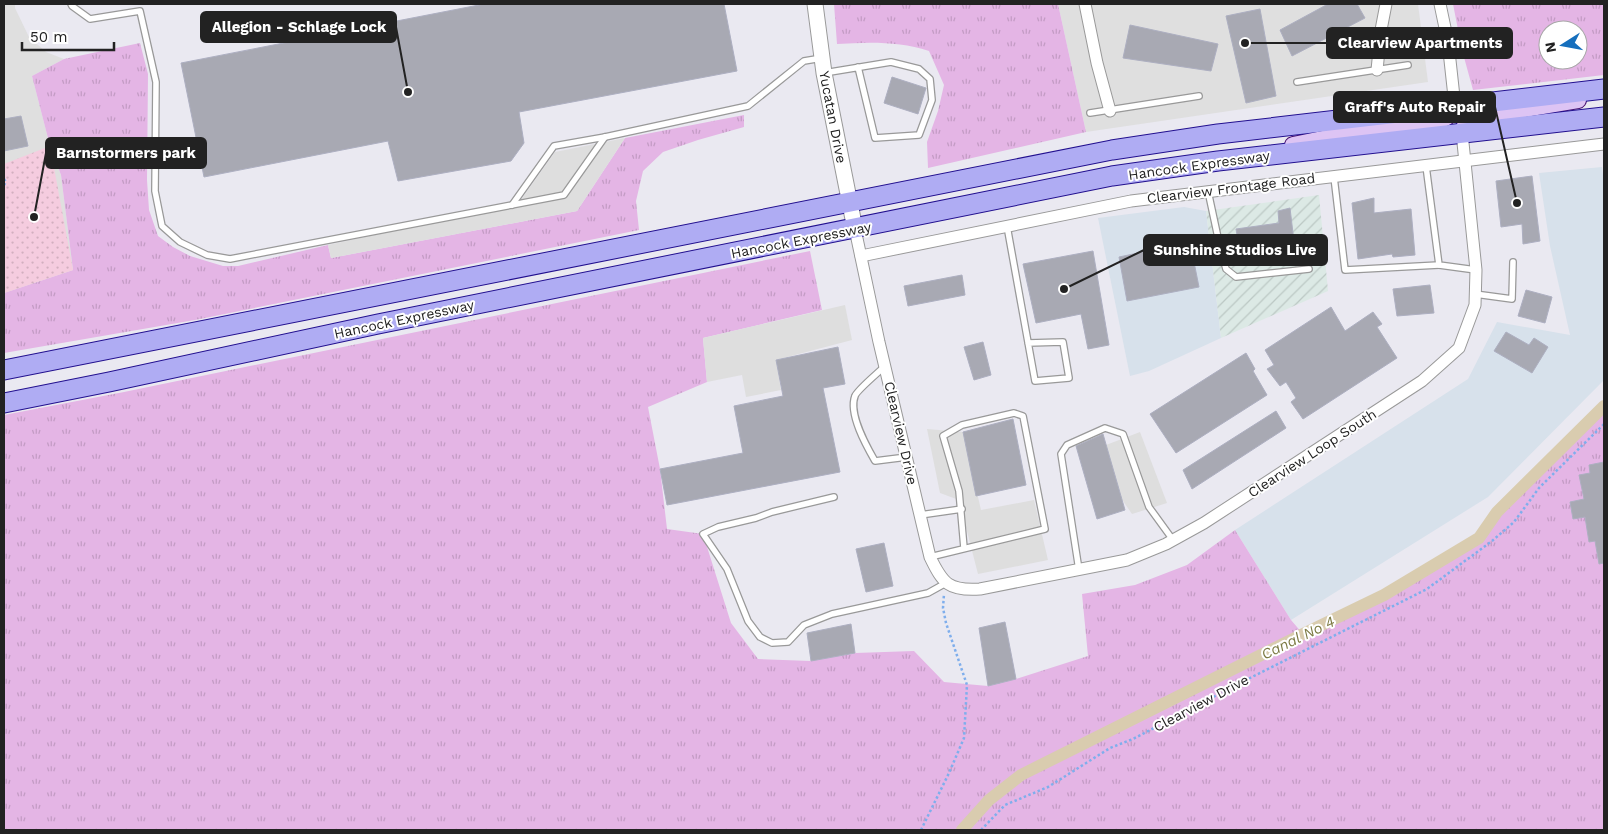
<svg xmlns="http://www.w3.org/2000/svg" width="1608" height="834" font-family="'Work Sans',sans-serif">
<defs>
<pattern id="industrial-furrows" width="10" height="10" patternUnits="userSpaceOnUse" patternTransform="scale(1.25)"><rect width="10" height="10" fill="#dce9e5"/><path d="M-1 1l2-2M0 10L10 0M9 11l2-2" fill="none" stroke="#bcc8c4"/></pattern>
<pattern id="grass-tufts" width="24" height="20" patternUnits="userSpaceOnUse" patternTransform="scale(1.25)"><rect width="24" height="20" fill="#e4b5e5"/><path d="M3 7l-1-3M5 7V3M7 7l1-3M15 17l-1-3M17 17v-4M19 17l1-3" fill="none" stroke="#c39bc4"/></pattern>
<pattern id="park-dots" width="8" height="8" patternUnits="userSpaceOnUse" patternTransform="scale(1.25)"><rect width="8" height="8" fill="#f5ccdf"/><path d="M2 2h.1M6 6h.1" fill="none" stroke="#d2afbf" stroke-width="1.8" stroke-linecap="round"/></pattern>
</defs>
<rect width="100%" height="100%" fill="#eae9f1"/>
<g fill="#dfdfdf">
<polygon points="4,4 15,4 15,8 29,37 46,52 64,59 32,76 50,146 61,175 73,270 4,293"/>
<polygon points="1058,4 1418,4 1428,82 1086,132"/>
</g>
<g fill="#d7e1eb">
<polygon points="1602,167 1604,183 1604,380 1488,497 1291,620 1235,530 1468,379 1497,322 1570,335 1550,246 1539,173"/>
<polygon points="1184,207 1206,211 1221,338 1149,371 1130,376 1098,218"/>
</g>
<polygon fill="url(#industrial-furrows)" points="1319,195 1328,291 1221,338 1206,211"/>
<g fill="url(#grass-tufts)" fill-rule="evenodd">
<path d="M834,4h224l28,128 -158,36 -1,-26 11,-31 6,-26 -15,-34c-30,-10 -61,-9 -92,-7z"/>
<path d="M1453,4h151v71l-131,15 -11,-40zM1548,30h30v30h-30z"/>
<polygon points="140,43 148,74 147,180 149,210 158,236 173,247 190,256 223,266 238,266 328,245 331,258 577,211 625,138 744,115 744,127 698,140 663,152 643,171 636,201 639,230 195,320 4,353 4,293 73,270 61,175 50,146 32,76 64,59"/>
<polygon points="810,251 822,310 703,338 707,382 648,407 660,469 667,529 703,534 731,623 758,659 811,661 855,653 914,651 944,682 988,686 1016,679 1088,656 1082,594 1135,585 1187,565 1235,530 1291,620 1303,634 1416,575 1479,538 1497,512 1604,408 1604,830 4,830 4,415 124,392"/>
</g>
<polygon fill="url(#park-dots)" points="50,146 73,270 4,293 4,164"/>
<g fill="#dedede">
<polygon points="625,138 577,211 331,258 328,245 518,204 555,152"/>
<polygon points="845,305 852,340 776,360 781,390 746,397 742,375 707,382 703,338"/>
<polygon points="927,429 963,432 981,510 1034,500 1048,560 978,574 959,500 940,493"/>
<polygon points="1140,432 1167,503 1132,514 1121,498 1106,445"/>
</g>
<g fill="none" stroke-linecap="round" stroke-linejoin="round">
<polyline stroke="#d9ccaf" stroke-width="12" points="962,830 989,800 1021,775 1303,634 1384,595 1479,538 1497,512 1604,406"/>
</g>
<g fill="#a8a9b3" stroke="#adafc1">
<polygon points="484,4 724,4 737,71 519,112 524,143 511,161 398,181 388,141 204,177 181,63"/>
<polygon points="1328,4 1357,4 1365,18 1292,56 1280,30"/>
<polygon points="1260,9 1276,96 1246,103 1226,16"/>
<polygon points="1130,25 1218,44 1211,71 1123,58"/>
<polygon points="892,77 926,88 918,114 884,103"/>
<polygon points="21,116 28,146 4,151 4,119"/>
<polygon points="1532,176 1540,241 1523,244 1522,224 1501,227 1496,181"/>
<polygon points="1374,198 1374,213 1411,209 1415,255 1393,257 1392,254 1358,259 1352,203"/>
<polygon points="1290,208 1295,250 1241,258 1236,229 1279,223 1278,211"/>
<polygon points="1190,242 1199,287 1127,301 1119,257"/>
<polygon points="1093,251 1109,345 1088,349 1081,314 1036,323 1023,264"/>
<polygon points="962,275 965,295 908,306 904,286"/>
<polygon points="1430,285 1434,313 1397,316 1393,289"/>
<polygon points="1526,290 1552,297 1545,323 1518,316"/>
<polygon points="1331,307 1345,331 1373,312 1382,324 1377,327 1397,358 1303,419 1291,402 1296,398 1286,382 1280,386 1267,369 1274,365 1265,350"/>
<polygon points="1506,332 1529,345 1534,338 1548,347 1532,373 1494,351"/>
<polygon points="983,342 991,375 974,380 964,347"/>
<polygon points="838,347 845,384 823,388 840,472 667,505 660,469 743,453 734,406 783,396 776,360"/>
<polygon points="1246,353 1255,369 1253,371 1267,395 1176,453 1150,414"/>
<polygon points="1276,411 1286,428 1192,489 1183,470"/>
<polygon points="1013,419 1026,485 976,496 963,432"/>
<polygon points="1103,434 1125,510 1097,519 1076,446"/>
<polygon points="1604,462 1604,563 1599,564 1595,541 1589,542 1585,517 1573,519 1570,502 1584,499 1579,475 1590,473 1589,465"/>
<polygon points="884,543 893,586 866,592 856,549"/>
<polygon points="1005,622 1016,679 988,686 979,628"/>
<polygon points="851,624 855,653 811,661 807,633"/>
</g>
<g fill="none" stroke-linecap="round" stroke-linejoin="round">
<g stroke="#999" stroke-width="8">
<g id="service">
<polyline points="71,4 72,6 90,19 140,11 156,82 155,191 162,226 180,242 207,255 230,259 564,195 605,137"/>
<polyline points="824,73 891,62 919,69 930,79 932,100 919,135 875,138 858,67"/>
<polyline points="1297,82 1408,65"/>
<polyline points="1090,113 1199,96"/>
<polyline points="1426,166 1439,265 1476,270"/>
<polyline points="1334,177 1345,270 1439,265"/>
<polyline points="1208,191 1220,247 1226,269 1236,277 1309,269"/>
<polyline points="512,205 554,146 605,137 748,106 804,61 822,58"/>
<polyline points="1007,226 1035,381 1069,378 1063,342 1028,343"/>
<polyline points="1475,294 1512,299 1513,262"/>
<path d="M885,366c-6,6 -28,24 -30,30 -7,18 12,51 20,65l32,-4"/>
<polyline points="834,497 772,512 756,518 718,527 703,534 727,569 748,621 760,637 772,643 788,642 804,625 832,614 928,593 946,583"/>
<polyline points="920,515 962,509"/>
<polyline points="930,557 1045,529 1023,416 1014,413 962,425 943,436 959,491 964,548"/>
<polyline points="1079,570 1061,454 1067,445 1105,428 1123,434 1149,507 1173,540"/>
</g>
</g>
<g stroke="#999" stroke-width="13">
<g id="minor">
<polyline points="1085,4 1097,63 1110,111"/>
<polyline points="1440,4 1448,42 1455,106"/>
<polyline points="1377,70 1381,30 1386,4"/>
<path d="M855,229l24,113 51,215c13,27 19,34 50,32l147,-29 39,-16 38,-21 218,-142 37,-33 16,-43 1,-35 -14,-137"/>
<polyline points="861,256 1131,201 1604,144"/>
</g>
</g>
<g stroke="#999" stroke-width="17">
<polyline id="tertiary" points="815,4 824,73 855,229"/>
</g>
<g stroke="#481170" stroke-width="18">
<g id="secondary">
<path d="M1462,133c3,-9 6,-12 15,-16l101,-17"/>
<path d="M1293,145l54,-11 91,-13c9,-3 13,-6 17,-15"/>
</g>
</g>
<g stroke="#22108f" stroke-width="21">
<g id="primary">
<polyline points="4,370 1112,150 1218,134 1604,89"/>
<polyline points="4,403 109,382 378,324 1112,176 1218,161 1604,117"/>
</g>
</g>
<g stroke="#7faeec" stroke-width="2.5" stroke-dasharray="2.5 2.5" stroke-linecap="butt">
<polyline points="4,179 6,182 4,185"/>
<polyline points="921,830 949,773 964,738 967,685 946,623 943,608 944,594"/>
<polyline points="981,830 1005,805 1048,787 1110,748 1133,739 1240,683 1427,589 1492,541 1514,522 1539,488 1604,424"/>
</g>
<use href="#service" stroke="#fff" stroke-width="5.5"/>
<use href="#minor" stroke="#fff" stroke-width="11"/>
<use href="#tertiary" stroke="#fff" stroke-width="15"/>
<use href="#secondary" stroke="#ddc4f4" stroke-width="16"/>
<use href="#primary" stroke="#afacf3" stroke-width="19"/>
</g>
<g text-anchor="middle" stroke-width="4" stroke-linejoin="round" paint-order="stroke">
<g font-size="14" fill="#222" stroke="#fff">
<text transform="translate(833 117) rotate(79)" y="5">Yucatan Drive</text>
<text transform="translate(1199 165) rotate(-8)" y="5">Hancock Expressway</text>
<text transform="translate(1231 188) rotate(-7)" y="5">Clearview Frontage Road</text>
<text transform="translate(801 240) rotate(-11)" y="5">Hancock Expressway</text>
<text transform="translate(404 319) rotate(-12)" y="5">Hancock Expressway</text>
<text transform="translate(901 433) rotate(77)" y="5">Clearview Drive</text>
<text transform="translate(1312 453) rotate(-33)" y="5">Clearview Loop South</text>
<text transform="translate(1201 703) rotate(-28)" y="5">Clearview Drive</text>
</g>
<g font-size="15" font-style="italic" fill="#7b7942" stroke="#fff">
<text transform="translate(1298 638) rotate(-26)" y="5">Canal No 4</text>
</g>
</g>
<path fill="none" stroke="#222" stroke-width="2" d="M408 92L396 27M1245 43L1327 43M1517 203L1495 107M34 217L46 153M1064 289L1144 250"/>
<g fill="#222" stroke="#fff" stroke-width="2">
<circle cx="408" cy="92" r="5"/>
<circle cx="1245" cy="43" r="5"/>
<circle cx="1517" cy="203" r="5"/>
<circle cx="34" cy="217" r="5"/>
<circle cx="1064" cy="289" r="5"/>
</g>
<g fill="#222" stroke="#222" stroke-width="2">
<rect x="201" y="12" width="195" height="30" rx="5"/>
<rect x="1327" y="28" width="185" height="30" rx="5"/>
<rect x="1334" y="92" width="161" height="30" rx="5"/>
<rect x="46" y="138" width="160" height="30" rx="5"/>
<rect x="1144" y="235" width="183" height="30" rx="5"/>
</g>
<g font-size="15" text-anchor="middle" font-weight="bold" fill="#fff">
<text x="299" y="32">Allegion - Schlage Lock</text>
<text x="1420" y="48">Clearview Apartments</text>
<text x="1415" y="112">Graff's Auto Repair</text>
<text x="126" y="158">Barnstormers park</text>
<text x="1235" y="255">Sunshine Studios Live</text>
</g>
<rect width="1608" height="834" fill="none" stroke="#222222" stroke-width="10"/>
<g transform="translate(1563 45) rotate(259)"><circle r="24" fill="#ffffff" stroke="#a7a7a7"/>
<path d="M0-4L9 19L0 12L-9 19Z" fill="#166fbd"/>
<text y="-8" font-size="14" font-weight="bold" text-anchor="middle" fill="#222222">N</text>
</g>
<path d="M22 42v8h92v-8" fill="none" stroke="#222222" stroke-width="2.5"/>
<text x="30" y="42" font-size="15" fill="#222222" stroke="#ffffff" stroke-width="4" paint-order="stroke">50 m</text>
</svg>
